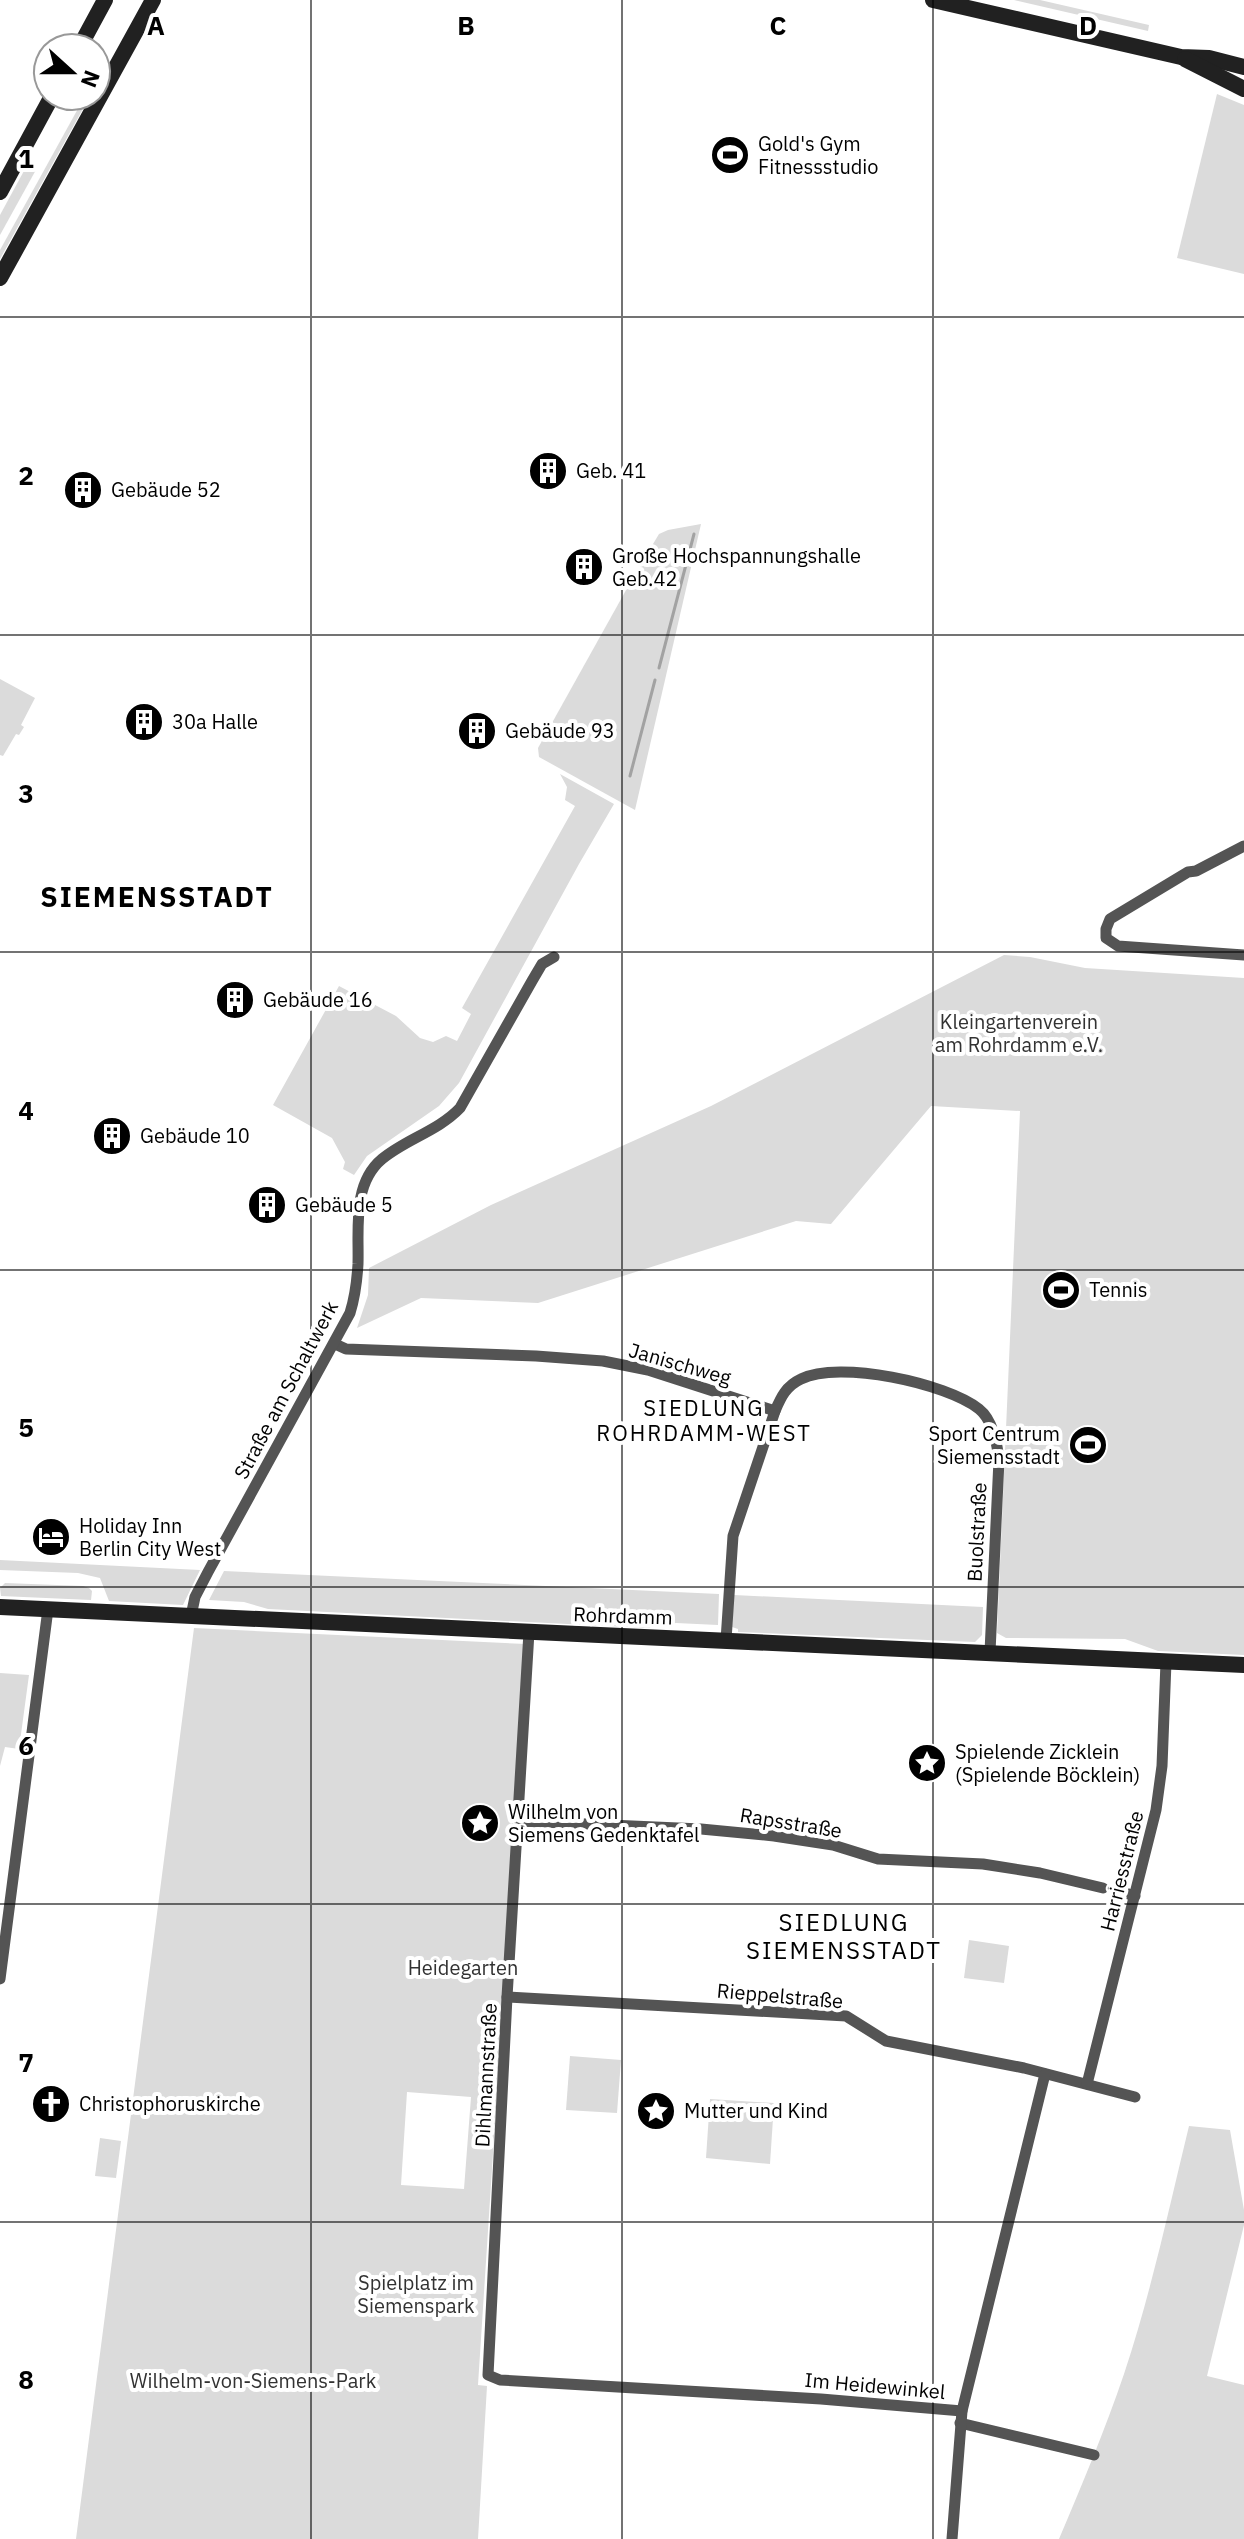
<svg xmlns="http://www.w3.org/2000/svg" width="1244" height="2539" font-family="'IBM Plex Sans',sans-serif">
<rect width="100%" height="100%" fill="#fff"/>
<g fill="#dbdbdb" fill-rule="evenodd">
<polygon points="1014,0 1040,0 1149,25 1148,31"/>
<polygon points="1217,94 1244,105 1244,274 1177,258"/>
<polygon points="85,96 90,96 0,259 0,250"/>
<polygon points="37,168 0,235 0,215 25,169"/>
<polygon points="701,524 635,810 539,757 538,748 635,574 659,534 668,530"/>
<polygon points="0,679 35,698 21,725 24,727 19,735 16,734 3,756 0,755"/>
<polygon points="560,774 614,804 579,864 459,1083 439,1106 367,1156 354,1175 343,1169 345,1162 332,1138 273,1105 339,986 396,1016 420,1038 433,1042 446,1036 457,1041 471,1014 462,1008 575,806 565,800 567,787"/>
<polygon points="1004,955 1030,957 1085,968 1244,978 1244,1655 1158,1651 1125,1639 1006,1638 997,1633 1020,1111 931,1106 831,1224 796,1221 538,1303 421,1298 357,1328 368,1295 369,1268 491,1205 711,1106"/>
<polygon points="0,1560 200,1570 183,1605 109,1601 100,1578 78,1573 0,1570"/>
<polygon points="224,1571 719,1594 718,1625 676,1623 647,1628 268,1609 244,1602 209,1600"/>
<polygon points="5,1583 83,1586 89,1588 92,1591 91,1600 1,1596 0,1588"/>
<polygon points="734,1595 983,1607 982,1635 975,1642 738,1632 738,1629 732,1627"/>
<path d="M194,1628l332,16 -48,741 9,1 -9,153h-402zM407,2092l64,5 -7,92 -63,-4z"/>
<polygon points="0,1673 29,1675 19,1749 5,1747 0,1766"/>
<polygon points="969,1940 1009,1946 1004,1983 964,1978"/>
<polygon points="570,2056 621,2060 617,2113 566,2110"/>
<polygon points="710,2099 774,2103 770,2164 706,2158"/>
<path d="M1189,2126l41,4 14,80v15l-37,151 37,9v154h-185c23,-54 46,-109 65,-165 27,-81 45,-166 65,-248z"/>
<polygon points="100,2138 121,2141 116,2178 95,2176"/>
</g>
<g fill="none" stroke-linecap="round" stroke-linejoin="round">
<g stroke="#a2a2a2" stroke-width="3">
<polyline points="659,668 694,534"/>
<polyline points="630,776 655,680"/>
</g>
<g stroke="#545454" stroke-width="11">
<polyline points="1244,846 1196,871 1188,872 1110,919 1106,929 1106,938 1118,946 1244,955"/>
<polyline points="335,1344 346,1349 536,1356 603,1361 648,1370 775,1411"/>
<path d="M191,1616l4,-19 13,-25 142,-259c5,-16 7,-32 8,-49 1,-35 -6,-80 24,-105 24,-20 56,-28 78,-51l72,-127 10,-17 12,-7"/>
<polyline points="529,1632 507,1997 488,2375 500,2380 821,2399 962,2411"/>
<path d="M726,1640l7,-104 42,-125c6,-14 11,-25 26,-32 38,-19 145,4 178,30 14,11 18,34 20,51l-9,192"/>
<polyline points="518,1821 701,1829 774,1836 833,1845 878,1859 983,1864 1040,1873 1103,1888"/>
<polyline points="1122,1892 1135,1896"/>
<polyline points="0,1979 48,1609"/>
<polyline points="507,1997 846,2016 886,2041 1024,2068 1135,2097"/>
<polyline points="1087,2084 1156,1810 1162,1766 1166,1662"/>
<polyline points="960,2423 1094,2455"/>
<polyline points="952,2539 962,2411 1045,2074"/>
</g>
<g stroke="#212121" stroke-width="16">
<polyline points="933,0 1181,57 1209,58 1244,67"/>
<polyline points="79,48 105,0"/>
<polyline points="1185,59 1244,89"/>
<polyline points="0,192 52,96"/>
<polyline points="0,278 153,0"/>
<polyline points="0,1607 1244,1665"/>
</g>
</g>
<path fill="none" stroke="#000" stroke-width="2" stroke-opacity="0.55" d="M311,0v2539M622,0v2539M933,0v2539M0,317h1244M0,635h1244M0,952h1244M0,1270h1244M0,1587h1244M0,1904h1244M0,2222h1244"/>
<defs>
<g id="stadium-disc" transform="scale(2)"><circle r="9.5" fill="#000" stroke="#fff"/><path d="M0-5a6.5 5 0 1 0 0 10a6.5 5 0 1 0 0-10ZM-3.5-1.8h7v3.6h-7Z" fill="#fff"/></g>
<g id="building-disc" transform="scale(2)"><circle r="9.5" fill="#000" stroke="#fff"/><path d="M-4-6H4V6H1V3H-1V6H-4ZM-2.5-4.3h1.7v1.8h-1.7ZM.8-4.3h1.7v1.8H.8ZM-2.5-1h1.7V.8h-1.7ZM.8-1h1.7V.8H.8Z" fill="#fff"/></g>
<g id="hotel-disc" transform="scale(2)"><circle r="9.5" fill="#000" stroke="#fff"/><path d="M-6-4.5h1.5V1H6V5H4.5V3h-9V5H-6ZM-4 0a1.8 1.8 0 1 1 3.6 0ZM.5 0V-2.5h3Q6-2.5 6 0Z" fill="#fff"/></g>
<g id="sight-disc" transform="scale(2)"><circle r="9.5" fill="#000" stroke="#fff"/><path d="M0-6L1.8-2.2L6-1.7L2.9 1.2L3.7 5.4L0 3.3L-3.7 5.4L-2.9 1.2L-6-1.7L-1.8-2.2Z" fill="#fff"/></g>
<g id="church-disc" transform="scale(2)"><circle r="9.5" fill="#000" stroke="#fff"/><path d="M-1.2-6h2.4v3.5h3.3v2.4h-3.3V6h-2.4V-.1h-3.3v-2.4h3.3Z" fill="#fff"/></g>
</defs>
<g fill-rule="evenodd">
<use href="#stadium-disc" x="730" y="155"/>
<use href="#building-disc" x="548" y="471"/>
<use href="#building-disc" x="83" y="490"/>
<use href="#building-disc" x="584" y="567"/>
<use href="#building-disc" x="144" y="722"/>
<use href="#building-disc" x="477" y="731"/>
<use href="#building-disc" x="235" y="1000"/>
<use href="#building-disc" x="112" y="1136"/>
<use href="#building-disc" x="267" y="1205"/>
<use href="#stadium-disc" x="1061" y="1290"/>
<use href="#stadium-disc" x="1088" y="1445"/>
<use href="#hotel-disc" x="51" y="1537"/>
<use href="#sight-disc" x="927" y="1763"/>
<use href="#sight-disc" x="480" y="1823"/>
<use href="#church-disc" x="51" y="2104"/>
<use href="#sight-disc" x="656" y="2111"/>
</g>
<g text-anchor="middle" stroke-width="8" stroke-linejoin="round" paint-order="stroke">
<g font-size="20" fill="#000" stroke="#fff" text-anchor="start">
<text x="758" y="151">Gold's Gym<tspan x="758" dy="23">Fitnessstudio</tspan></text>
<text x="576" y="478">Geb. 41</text>
<text x="111" y="497">Gebäude 52</text>
<text x="612" y="563">Große Hochspannungshalle<tspan x="612" dy="23">Geb.42</tspan></text>
<text x="172" y="729">30a Halle</text>
<text x="505" y="738">Gebäude 93</text>
<text x="263" y="1007">Gebäude 16</text>
<text x="140" y="1143">Gebäude 10</text>
<text x="295" y="1212">Gebäude 5</text>
<text x="1089" y="1297">Tennis</text>
<text x="1060" y="1441" text-anchor="end">Sport Centrum<tspan x="1060" dy="23">Siemensstadt</tspan></text>
<text x="79" y="1533">Holiday Inn<tspan x="79" dy="23">Berlin City West</tspan></text>
<text x="955" y="1759">Spielende Zicklein<tspan x="955" dy="23">(Spielende Böcklein)</tspan></text>
<text x="508" y="1819">Wilhelm von<tspan x="508" dy="23">Siemens Gedenktafel</tspan></text>
<text x="79" y="2111">Christophoruskirche</text>
<text x="684" y="2118">Mutter und Kind</text>
</g>
<g font-size="20" fill="#323232" stroke="#fff">
<text x="1019" y="1029">Kleingartenverein<tspan x="1019" dy="23">am Rohrdamm e.V.</tspan></text>
<text x="463" y="1975">Heidegarten</text>
<text x="416" y="2290">Spielplatz im<tspan x="416" dy="23">Siemenspark</tspan></text>
<text x="253" y="2388">Wilhelm-von-Siemens-Park</text>
</g>
<g font-size="20" fill="#000" stroke="#fff">
<text transform="translate(680 1364) rotate(16)" y="7">Janischweg</text>
<text transform="translate(286 1390) rotate(-62)" y="7">Straße am Schaltwerk</text>
<text transform="translate(977 1532) rotate(-87)" y="7">Buolstraße</text>
<text transform="translate(623 1616) rotate(2)" y="7">Rohrdamm</text>
<text transform="translate(791 1823) rotate(9)" y="7">Rapsstraße</text>
<text transform="translate(1122 1871) rotate(-76)" y="7">Harriesstraße</text>
<text transform="translate(780 1996) rotate(5)" y="7">Rieppelstraße</text>
<text transform="translate(486 2075) rotate(-87)" y="7">Dihlmannstraße</text>
<text transform="translate(875 2386) rotate(5)" y="7">Im Heidewinkel</text>
</g>
<g font-size="22" letter-spacing="2" fill="#000" stroke="#fff">
<text x="704" y="1416">SIEDLUNG<tspan x="704" dy="25">ROHRDAMM-WEST</tspan></text>
</g>
<g font-size="24" letter-spacing="2" fill="#000" stroke="#fff">
<text x="844" y="1931">SIEDLUNG<tspan x="844" dy="28">SIEMENSSTADT</tspan></text>
</g>
<g font-size="28" font-weight="bold" letter-spacing="2" fill="#000" stroke="#fff">
<text x="157" y="907">SIEMENSSTADT</text>
</g>
</g>
<g font-size="26" text-anchor="middle" font-weight="bold" fill="#000" stroke="#fff" stroke-width="8" stroke-linejoin="round" paint-order="stroke">
<text x="156" y="35">A</text>
<text x="466" y="35">B</text>
<text x="778" y="35">C</text>
<text x="1088" y="35">D</text>
<text x="26" y="168">1</text>
<text x="26" y="485">2</text>
<text x="26" y="803">3</text>
<text x="26" y="1120">4</text>
<text x="26" y="1437">5</text>
<text x="26" y="1755">6</text>
<text x="26" y="2072">7</text>
<text x="26" y="2389">8</text>
</g>
<g transform="translate(72 72) rotate(111)"><circle r="38" fill="#ffffff" stroke="#999999" stroke-width="2"/>
<path d="M0-6L14 30L0 20L-14 30Z" fill="#000000"/>
<text y="-12" font-size="22" font-weight="bold" text-anchor="middle" fill="#000000">N</text>
</g>
</svg>
